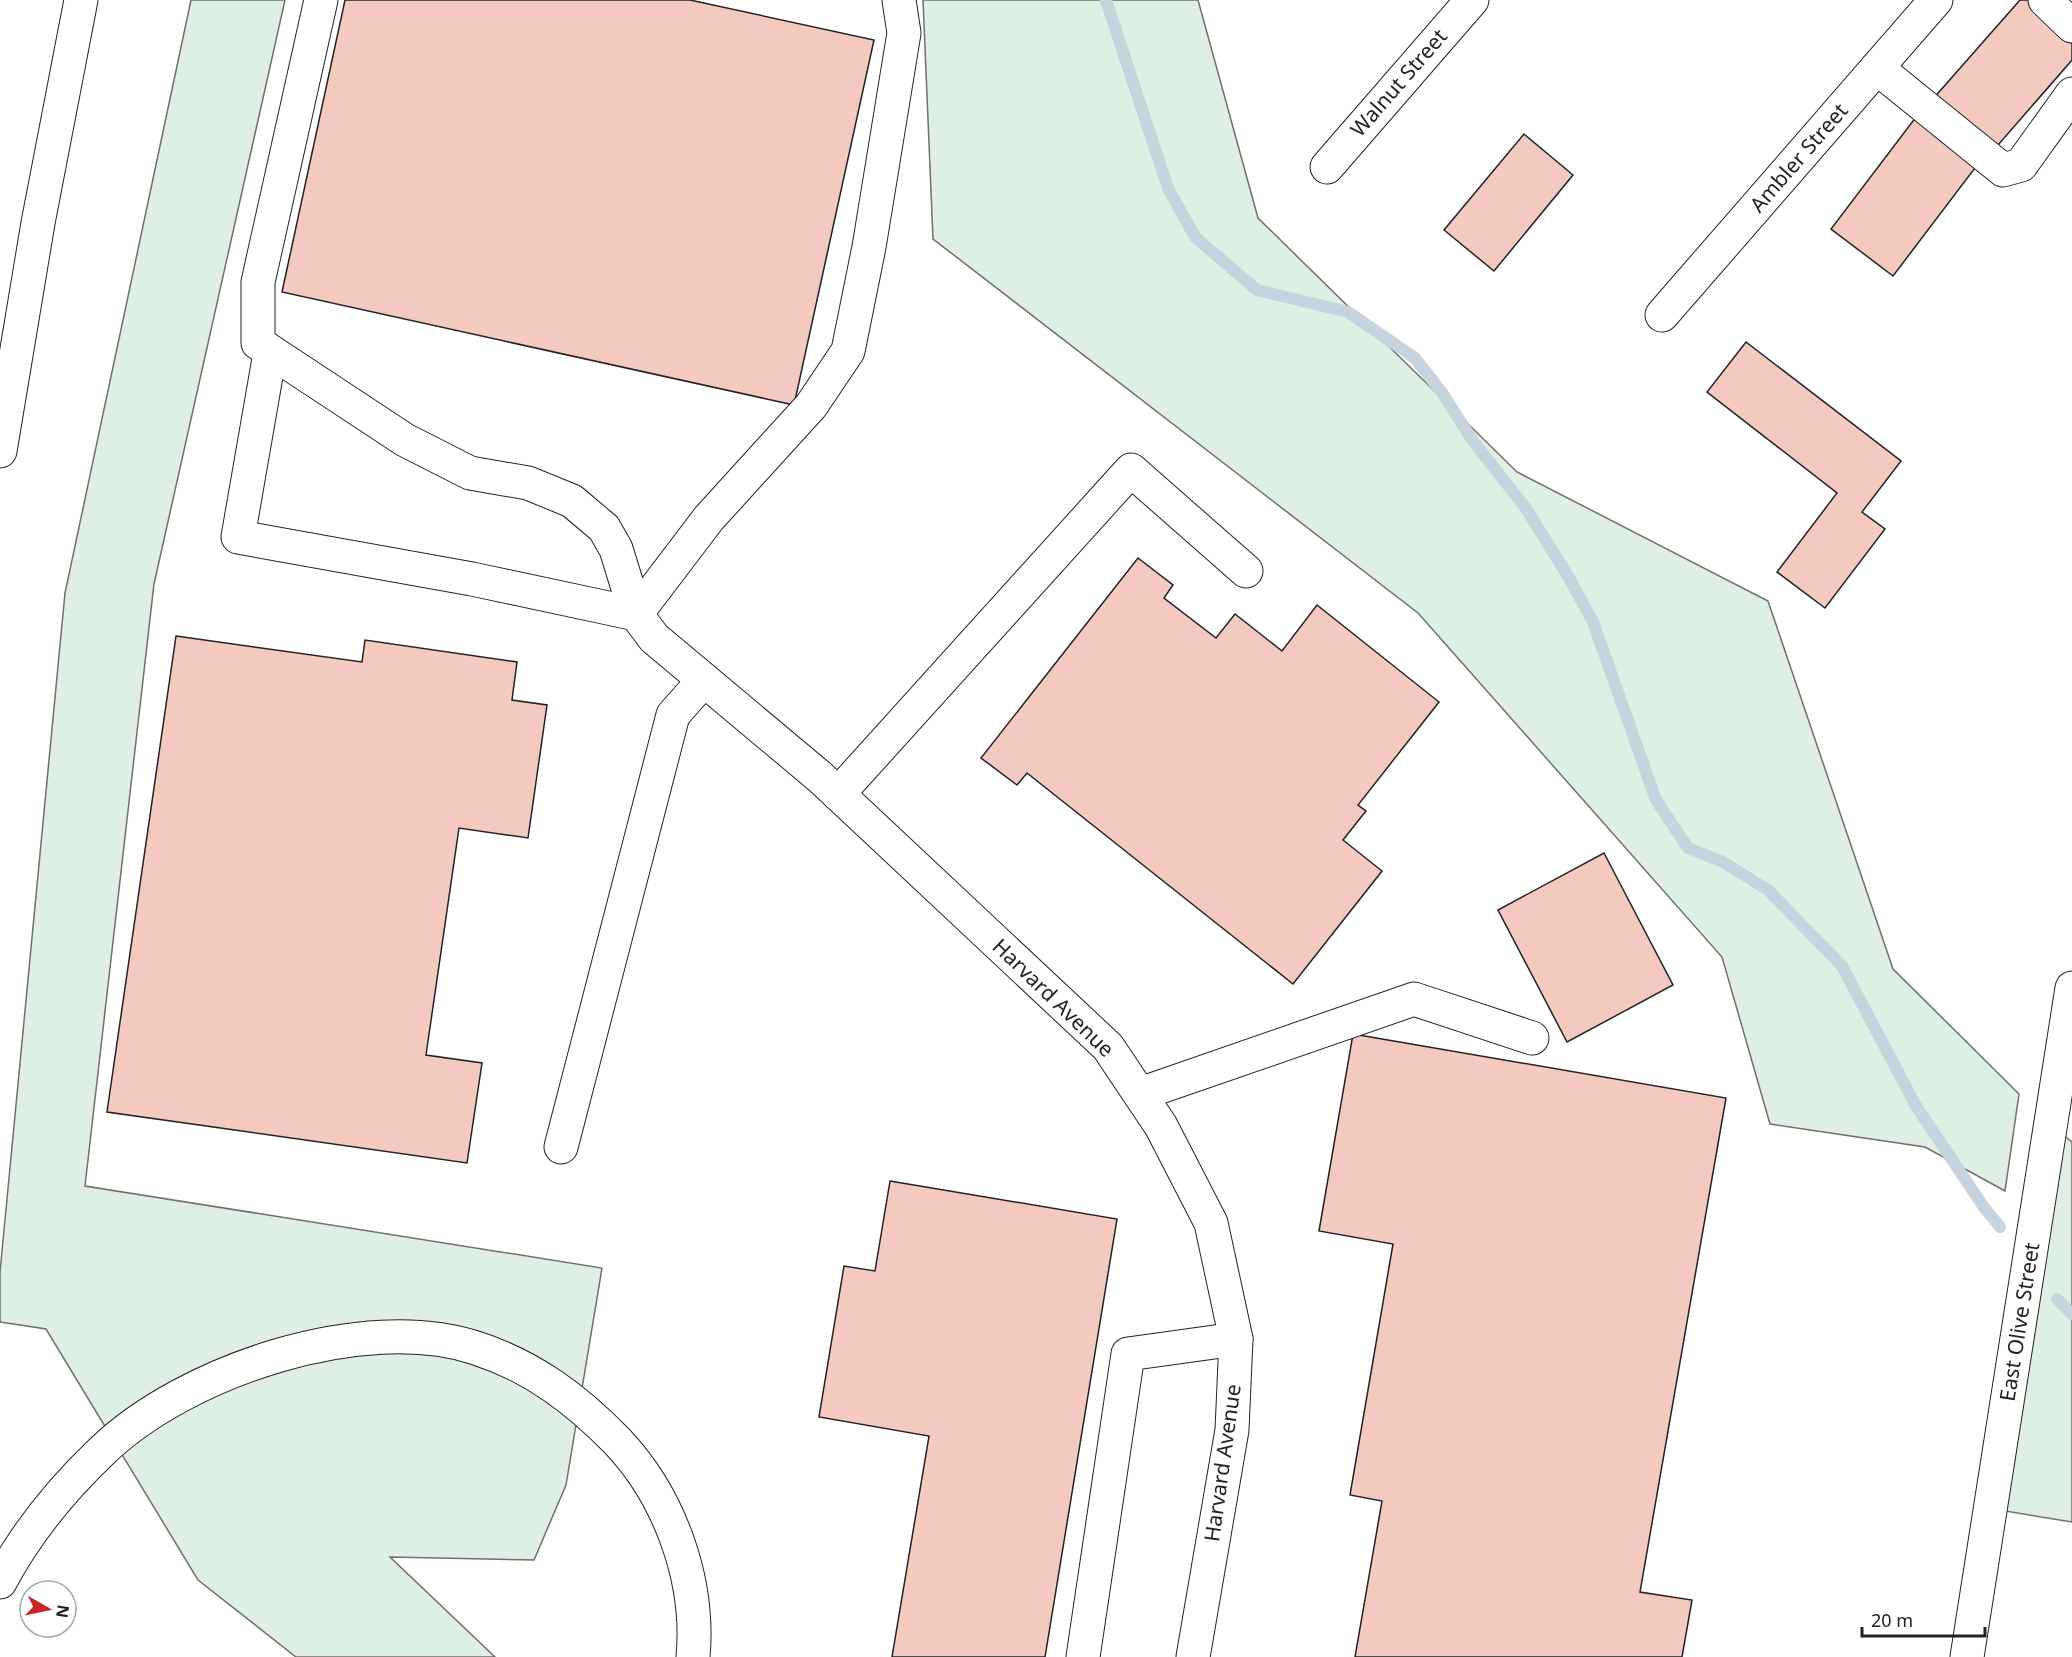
<svg xmlns="http://www.w3.org/2000/svg" width="2072" height="1657" font-family="'Noto Sans',sans-serif">
<rect width="100%" height="100%" fill="#fff"/>
<g fill="#e0efe3" stroke="#6f6f6f" stroke-width="1.5">
<polygon points="191,0 285,0 154,584 85,1186 602,1268 566,1485 534,1560 390,1557 495,1657 296,1657 198,1580 46,1329 0,1322 0,1272 65,593"/>
<polygon points="923,0 1198,0 1258,218 1517,472 1768,601 1893,969 2019,1094 2005,1191 1925,1147 1770,1124 1722,957 1418,613 933,239"/>
<polygon points="2063,1135 2072,1142 2072,1522 1999,1510"/>
</g>
<g fill="none" stroke-linecap="round" stroke-linejoin="round">
<g stroke="#c7d3dd" stroke-width="12">
<polyline points="1106,0 1168,188 1195,237 1257,290 1348,312 1415,358 1443,394 1473,441 1525,507 1568,576 1593,622 1656,800 1688,848 1723,862 1768,890 1842,966 1916,1106 1983,1206 2000,1227"/>
<polyline points="2057,1299 2072,1314"/>
</g>
</g>
<g fill="#f3c9c0" stroke="#222" stroke-width="1.5">
<polygon points="345,0 690,0 874,40 794,405 282,292"/>
<polygon points="2020,0 2033,0 2072,35 2072,60 1992,152 1932,100"/>
<polygon points="1916,117 1978,164 1893,276 1831,229"/>
<polygon points="1524,134 1573,175 1494,271 1444,230"/>
<polygon points="1746,342 1901,461 1862,512 1885,529 1825,608 1777,572 1837,493 1707,392"/>
<polygon points="1138,558 1173,585 1164,598 1216,638 1235,614 1282,651 1317,605 1439,702 1358,805 1366,811 1343,840 1382,871 1293,984 1027,773 1017,785 981,758"/>
<polygon points="176,636 362,662 365,640 517,662 512,700 547,705 528,838 459,828 426,1055 482,1063 467,1163 107,1112"/>
<polygon points="1604,853 1673,985 1567,1042 1498,910"/>
<polygon points="1353,1034 1726,1098 1640,1592 1692,1600 1682,1657 1355,1657 1382,1501 1350,1495 1393,1244 1319,1231"/>
<polygon points="890,1181 1117,1219 1045,1657 892,1657 929,1436 819,1417 844,1266 875,1271"/>
</g>
<g fill="none" stroke-linecap="round" stroke-linejoin="round">
<g stroke="#222" stroke-width="35">
<g id="minor">
<polyline points="321,0 258,282 258,343 405,440 470,473 528,483 572,501 604,528 616,549 636,614 654,638 820,777 1108,1047 1161,1126 1211,1223 1236,1339 1232,1430 1193,1657"/>
<polyline points="2045,0 2072,26"/>
<polyline points="1877,68 2003,170 2021,165 2072,94"/>
<polyline points="1327,167 1472,0"/>
<polyline points="1662,315 1936,0"/>
<polyline points="270,353 238,537 472,579 636,614"/>
<polyline points="636,614 709,518 811,406 848,351 869,247 904,33 899,0"/>
<polyline points="838,794 1131,470 1246,571"/>
<polyline points="1140,1094 1414,999 1532,1038"/>
<polyline points="561,1147 673,715 704,680"/>
<polyline points="1083,1657 1128,1354 1236,1339"/>
<polyline points="1967,1657 2072,988"/>
</g>
</g>
<g stroke="#222" stroke-width="35">
<g id="highway">
<polyline points="0,451 38,223 81,0"/>
<path d="M0,1582c26,-49 62,-93 102,-131 83,-80 261,-140 374,-103 56,18 100,51 141,93 53,56 83,139 76,216"/>
</g>
</g>
<use href="#minor" stroke="#fff" stroke-width="33"/>
<use href="#highway" stroke="#fff" stroke-width="33"/>
</g>
<g text-anchor="middle" stroke-width="4.5" stroke-linejoin="round" paint-order="stroke">
<g font-size="21" fill="#222" stroke="#fff">
<text transform="translate(1399 83) rotate(-49)" y="7">Walnut Street</text>
<text transform="translate(1799 158) rotate(-49)" y="7">Ambler Street</text>
<text transform="translate(1053 998) rotate(44)" y="7">Harvard Avenue</text>
<text transform="translate(2020 1322) rotate(-81)" y="7">East Olive Street</text>
<text transform="translate(1223 1463) rotate(-82)" y="7">Harvard Avenue</text>
</g>
</g>
<g transform="translate(48 1609) rotate(99)"><circle r="28" fill="#ffffff" stroke="#a7a7a7" stroke-width="1.5"/>
<path d="M0-4.5L10 22L0 15L-10 22Z" fill="#c62828"/>
<text y="-9" font-size="16" font-weight="bold" text-anchor="middle" fill="#222222">N</text>
</g>
<path d="M1862 1627v9h123v-9" fill="none" stroke="#222222" stroke-width="3"/>
<text x="1871" y="1627" font-size="18" fill="#222222" stroke="#ffffff" stroke-width="4.5" paint-order="stroke">20 m</text>
</svg>
